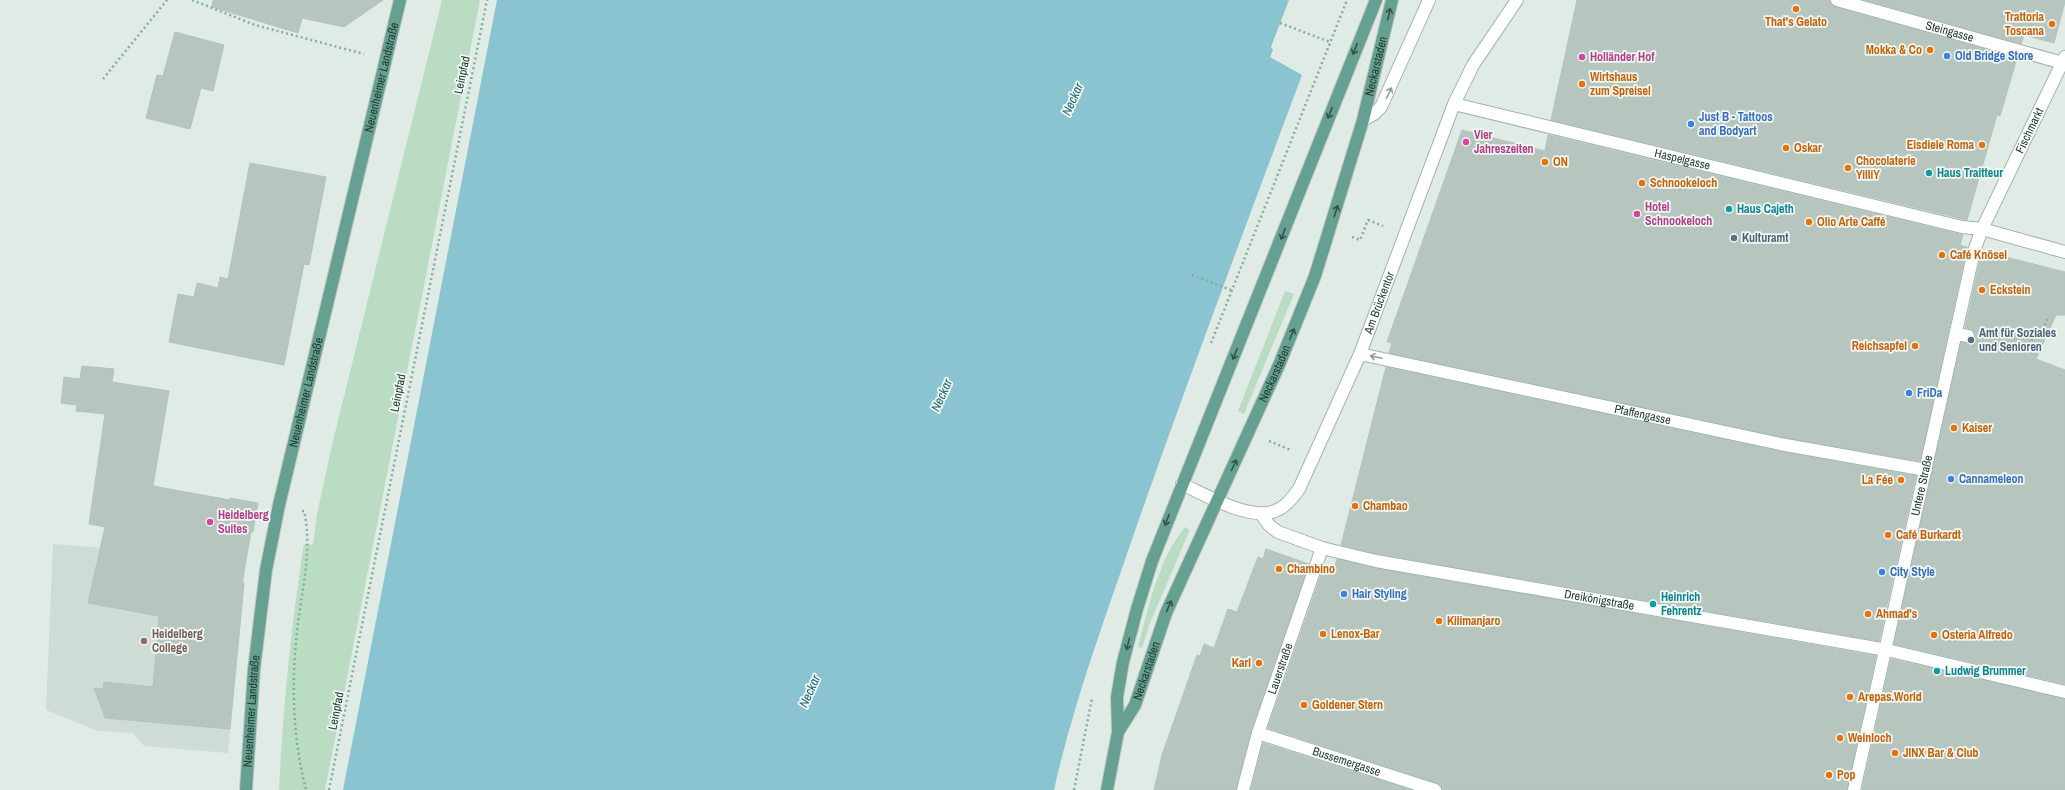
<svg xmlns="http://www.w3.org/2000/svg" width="2065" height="790" font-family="'Archivo Narrow',sans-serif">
<rect width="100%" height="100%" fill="#e0ebe6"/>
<polygon fill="#cfdbd5" points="53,544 142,551 245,572 228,753 144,746 133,733 98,731 46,710"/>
<g fill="#b9dcc3">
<path d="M442,0h38l-155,790h-46c4,-83 12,-164 25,-246l9,1 4,-31 15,-69z"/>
<polygon points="1285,291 1294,294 1244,414 1238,411"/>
<path d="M1185,527l5,3 -40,93 -8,25 -4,-1c11,-41 20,-87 47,-120z"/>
</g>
<path fill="#89c4d0" d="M497,0h792l-18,47 2,3 -3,7 32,18c-56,150 -112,299 -165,450 -30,88 -63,175 -83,265h-711z"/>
<g fill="#b6c6bf" stroke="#b3c4bd">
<polygon points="213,0 383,0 344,27 302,18 298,33 212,7"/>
<polygon points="1577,0 1830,0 1831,5 1835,7 2017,58 2000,116 1997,115 1967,220 1551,120"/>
<polygon points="1865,0 2065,0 2065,2 2054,43 2024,35 2021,44"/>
<polygon points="175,32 224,45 213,91 201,88 190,129 146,118 157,75 163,76"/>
<polygon points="1462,130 1545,151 1548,135 1963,235 1960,245 1967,247 1920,461 1781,437 1389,353 1392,343 1387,342"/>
<polygon points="250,163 326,177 309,265 304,264 284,365 169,342 178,294 194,297 197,283 218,288 220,277 228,279"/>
<polygon points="1982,251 2065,272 2065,315 2056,315 2036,359 2065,370 2065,684 1894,644 1961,342 1970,343 1975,338 1973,330 1965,328"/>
<polygon points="82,366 114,369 112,382 169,391 153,486 230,500 230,498 258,503 253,532 251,532 242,583 244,583 230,729 105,718 94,688 103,689 104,682 153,687 159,616 88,603 105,527 89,524 105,414 76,411 77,405 61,403 64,377 80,379"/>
<polygon points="1386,367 1778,451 1916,476 1879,641 1378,554 1341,545"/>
<polygon points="1266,549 1309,564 1251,731 1236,790 1154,790 1162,755 1197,655 1200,656 1204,644 1214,648 1228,609 1237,612 1258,557 1263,559"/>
<polygon points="1337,559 1375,568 1876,656 1847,790 1442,790 1441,785 1437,783 1268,728 1323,569 1333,573"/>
<polygon points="1891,659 2065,699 2065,790 1862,790"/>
<polygon points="1263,743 1411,790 1251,790"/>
</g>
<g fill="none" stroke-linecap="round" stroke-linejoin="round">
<g stroke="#a3b3ad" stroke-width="14">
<g id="minor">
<path id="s1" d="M1837,0l226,63"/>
<path id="s2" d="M1454,104l508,123 20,2 83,23"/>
<polyline points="1363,120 1374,114 1381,107 1429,0"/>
<polyline points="1956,334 1968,336"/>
<path id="s3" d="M1360,354l420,90 146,26"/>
<path id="s4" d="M1182,484c24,11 67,37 93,27 11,-4 17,-13 24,-22l61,-135 94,-250 19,-39 44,-65"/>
<path id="s5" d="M1261,514l8,11 9,7 44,16 54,13 511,89 178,42"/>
<path id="s6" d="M1258,733l177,57"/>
<path id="s7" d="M1243,790l15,-57 64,-185"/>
<path id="s8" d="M1854,790l120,-539 8,-22 83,-172"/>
</g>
</g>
<g stroke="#c1c8c6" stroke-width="14">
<g id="major">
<path id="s9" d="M1118,732l17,-27 31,-92 113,-248 36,-89 48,-156 29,-120"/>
<path id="s10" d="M246,790l8,-121 12,-99 13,-65 121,-505"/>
<polyline points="1107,790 1118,732 1117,697 1123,662 1137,609 1152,561 1376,0"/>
</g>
</g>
<g stroke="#81aea0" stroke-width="2.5" stroke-dasharray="2 3" stroke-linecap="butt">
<polyline points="192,0 255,25 364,54"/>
<polyline points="1280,23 1330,42"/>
<polyline points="103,79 167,0"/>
<polyline points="1352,237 1360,240 1368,220 1383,226"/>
<polyline points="1192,275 1231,290"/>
<polyline points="1211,343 1347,0"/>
<polyline points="2021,351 2045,325 2047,319"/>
<polyline points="1269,441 1291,450"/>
<path d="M302,511h2c9,40 -3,81 -7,121 -6,52 -4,107 9,158"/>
<polyline points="329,790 487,0"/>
<polyline points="1074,790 1092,698"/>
</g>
<use href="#minor" stroke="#fff" stroke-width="12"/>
<use href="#major" stroke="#66a091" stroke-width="12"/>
</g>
<defs><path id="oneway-shaft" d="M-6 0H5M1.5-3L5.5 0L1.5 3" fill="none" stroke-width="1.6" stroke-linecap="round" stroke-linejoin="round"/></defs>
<g stroke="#32544b">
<use href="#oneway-shaft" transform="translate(1389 14) rotate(-78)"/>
<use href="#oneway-shaft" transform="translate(1355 49) rotate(112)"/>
<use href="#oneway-shaft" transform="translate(1330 113) rotate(111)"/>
<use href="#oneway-shaft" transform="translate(1336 211) rotate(-73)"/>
<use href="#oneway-shaft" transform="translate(1283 234) rotate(111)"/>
<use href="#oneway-shaft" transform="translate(1292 334) rotate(-67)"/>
<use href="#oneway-shaft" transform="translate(1235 354) rotate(112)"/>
<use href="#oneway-shaft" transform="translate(1234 465) rotate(-65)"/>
<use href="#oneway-shaft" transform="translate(1167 520) rotate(111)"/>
<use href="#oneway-shaft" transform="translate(1169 606) rotate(-66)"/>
<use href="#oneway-shaft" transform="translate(1128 644) rotate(104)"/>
</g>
<g stroke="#909d9a">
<use href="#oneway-shaft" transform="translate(1389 93) rotate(-64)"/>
<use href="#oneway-shaft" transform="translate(1376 357) rotate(-168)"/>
</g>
<g fill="#e8710a" stroke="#f1f8f4" stroke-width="1.5">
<circle cx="1796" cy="9" r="4"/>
<circle cx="2052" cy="24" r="4"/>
<circle cx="1930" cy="50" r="4"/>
<circle cx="1582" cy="84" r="4"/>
<circle cx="1982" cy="145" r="4"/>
<circle cx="1786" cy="148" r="4"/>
<circle cx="1545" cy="162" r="4"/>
<circle cx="1848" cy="168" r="4"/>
<circle cx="1642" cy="183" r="4"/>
<circle cx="1809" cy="222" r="4"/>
<circle cx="1942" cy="255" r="4"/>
<circle cx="1982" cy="290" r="4"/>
<circle cx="1915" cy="346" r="4"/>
<circle cx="1954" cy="428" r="4"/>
<circle cx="1901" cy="480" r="4"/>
<circle cx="1355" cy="506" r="4"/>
<circle cx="1888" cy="535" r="4"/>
<circle cx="1279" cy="569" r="4"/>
<circle cx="1868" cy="614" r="4"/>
<circle cx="1439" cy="621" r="4"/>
<circle cx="1323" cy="634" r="4"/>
<circle cx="1934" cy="635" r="4"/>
<circle cx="1259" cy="663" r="4"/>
<circle cx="1850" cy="697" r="4"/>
<circle cx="1304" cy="705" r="4"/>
<circle cx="1840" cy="738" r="4"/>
<circle cx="1895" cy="753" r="4"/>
<circle cx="1829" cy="775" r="4"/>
</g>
<g fill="#3f7fe0" stroke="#f1f8f4" stroke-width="1.5">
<circle cx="1947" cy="56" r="4"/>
<circle cx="1691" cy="124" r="4"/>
<circle cx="1909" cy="393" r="4"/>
<circle cx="1951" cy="479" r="4"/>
<circle cx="1882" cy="572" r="4"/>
<circle cx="1344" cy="594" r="4"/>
</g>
<g fill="#d1479c" stroke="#f1f8f4" stroke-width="1.5">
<circle cx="1582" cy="57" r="4"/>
<circle cx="1466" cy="142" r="4"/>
<circle cx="1637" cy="214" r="4"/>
<circle cx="210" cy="522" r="4"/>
</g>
<g fill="#0f9aa8" stroke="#f1f8f4" stroke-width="1.5">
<circle cx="1929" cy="173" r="4"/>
<circle cx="1729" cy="209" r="4"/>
<circle cx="1653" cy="604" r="4"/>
<circle cx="1937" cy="671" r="4"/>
</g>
<g fill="#5c6f8a" stroke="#f1f8f4" stroke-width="1.5">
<circle cx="1734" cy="238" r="4"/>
<circle cx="1971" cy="340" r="4"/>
</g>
<circle fill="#8d6e63" stroke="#f1f8f4" stroke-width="1.5" cx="144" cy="641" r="4"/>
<g text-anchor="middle" stroke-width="3.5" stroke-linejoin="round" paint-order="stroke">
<g font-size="12" font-weight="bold" fill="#c56008" stroke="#f1f8f4" text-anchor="start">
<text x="2044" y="21" text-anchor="end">Trattoria<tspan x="2044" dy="14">Toscana</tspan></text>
<text x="1796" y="26" text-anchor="middle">That's Gelato</text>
<text x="1922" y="54" text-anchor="end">Mokka &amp; Co</text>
<text x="1590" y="81">Wirtshaus<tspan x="1590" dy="14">zum Spreisel</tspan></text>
<text x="1974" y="149" text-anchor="end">Eisdiele Roma</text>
<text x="1794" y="152">Oskar</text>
<text x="1856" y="165">Chocolaterie<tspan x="1856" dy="14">YilliY</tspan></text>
<text x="1553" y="166">ON</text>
<text x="1650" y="187">Schnookeloch</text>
<text x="1817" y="226">Olio Arte Caffé</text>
<text x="1950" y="259">Café Knösel</text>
<text x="1990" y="294">Eckstein</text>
<text x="1907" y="350" text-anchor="end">Reichsapfel</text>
<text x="1962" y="432">Kaiser</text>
<text x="1893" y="484" text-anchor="end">La Fée</text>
<text x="1363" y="510">Chambao</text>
<text x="1896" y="539">Café Burkardt</text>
<text x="1287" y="573">Chambino</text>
<text x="1876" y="618">Ahmad's</text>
<text x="1447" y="625">Kilimanjaro</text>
<text x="1331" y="638">Lenox-Bar</text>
<text x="1942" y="639">Osteria Alfredo</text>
<text x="1251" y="667" text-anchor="end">Karl</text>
<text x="1858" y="701">Arepas.World</text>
<text x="1312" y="709">Goldener Stern</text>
<text x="1848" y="742">Weinloch</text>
<text x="1903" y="757">JINX Bar &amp; Club</text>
<text x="1837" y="779">Pop</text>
</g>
<g font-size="12" fill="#213b34" stroke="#f1f8f4">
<text dy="4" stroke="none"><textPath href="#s1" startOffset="117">Steingasse</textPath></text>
<text dy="4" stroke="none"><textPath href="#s9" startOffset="716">Neckarstaden</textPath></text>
<text transform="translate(462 75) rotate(-78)" y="4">Leinpfad</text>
<text dy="4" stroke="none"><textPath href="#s10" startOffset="727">Neuenheimer Landstraße</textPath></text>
<text dy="4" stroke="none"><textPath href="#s8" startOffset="685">Fischmarkt</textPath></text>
<text dy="4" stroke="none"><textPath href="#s2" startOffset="235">Haspelgasse</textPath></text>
<text dy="4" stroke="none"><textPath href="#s4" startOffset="335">Am Brückentor</textPath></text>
<text dy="4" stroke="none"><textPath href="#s9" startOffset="392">Neckarstaden</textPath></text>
<text dy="4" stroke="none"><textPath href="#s10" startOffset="403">Neuenheimer Landstraße</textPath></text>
<text transform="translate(398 393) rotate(-79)" y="4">Leinpfad</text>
<text dy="4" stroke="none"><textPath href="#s3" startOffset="289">Pfaffengasse</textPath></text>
<text dy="4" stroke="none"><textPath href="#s8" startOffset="312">Untere Straße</textPath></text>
<text dy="4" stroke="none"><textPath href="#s5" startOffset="354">Dreikönigstraße</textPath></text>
<text dy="4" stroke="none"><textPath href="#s7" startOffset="127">Lauerstraße</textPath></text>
<text dy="4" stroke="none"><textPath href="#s9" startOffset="68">Neckarstaden</textPath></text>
<text dy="4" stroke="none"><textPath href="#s10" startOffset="79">Neuenheimer Landstraße</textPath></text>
<text transform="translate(336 711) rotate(-79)" y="4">Leinpfad</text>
<text dy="4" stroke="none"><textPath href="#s6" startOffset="93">Bussemergasse</textPath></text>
</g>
<g font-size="12" font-weight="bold" fill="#366cbe" stroke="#f1f8f4" text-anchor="start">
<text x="1955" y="60">Old Bridge Store</text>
<text x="1699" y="121">Just B - Tattoos<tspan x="1699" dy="14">and Bodyart</tspan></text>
<text x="1917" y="397">FriDa</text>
<text x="1959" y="483">Cannameleon</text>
<text x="1890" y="576">City Style</text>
<text x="1352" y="598">Hair Styling</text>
</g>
<g font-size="12" font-weight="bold" fill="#b23c85" stroke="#f1f8f4" text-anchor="start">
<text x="1590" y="61">Holländer Hof</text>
<text x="1474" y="139">Vier<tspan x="1474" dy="14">Jahreszeiten</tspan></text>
<text x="1645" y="211">Hotel<tspan x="1645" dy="14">Schnookeloch</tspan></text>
<text x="218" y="519">Heidelberg<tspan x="218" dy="14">Suites</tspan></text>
</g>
<g font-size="12" font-weight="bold" fill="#0d838f" stroke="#f1f8f4" text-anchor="start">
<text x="1937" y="177">Haus Traitteur</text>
<text x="1737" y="213">Haus Cajeth</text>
<text x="1661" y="601">Heinrich<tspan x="1661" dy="14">Fehrentz</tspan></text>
<text x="1945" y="675">Ludwig Brummer</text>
</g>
<g font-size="12" font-weight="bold" fill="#4e5e75" stroke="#f1f8f4" text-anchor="start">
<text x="1742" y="242">Kulturamt</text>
<text x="1979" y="337">Amt für Soziales<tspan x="1979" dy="14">und Senioren</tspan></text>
</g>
<g font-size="12" font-weight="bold" fill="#785e54" stroke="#f1f8f4" text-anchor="start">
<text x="152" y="638">Heidelberg<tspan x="152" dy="14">College</tspan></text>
</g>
<g font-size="13" font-style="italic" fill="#1d6676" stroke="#f1f8f4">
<text transform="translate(1072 99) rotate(-66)" y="5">Neckar</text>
<text transform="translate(941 395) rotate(-66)" y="5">Neckar</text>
<text transform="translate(809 691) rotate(-66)" y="5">Neckar</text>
</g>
</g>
</svg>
